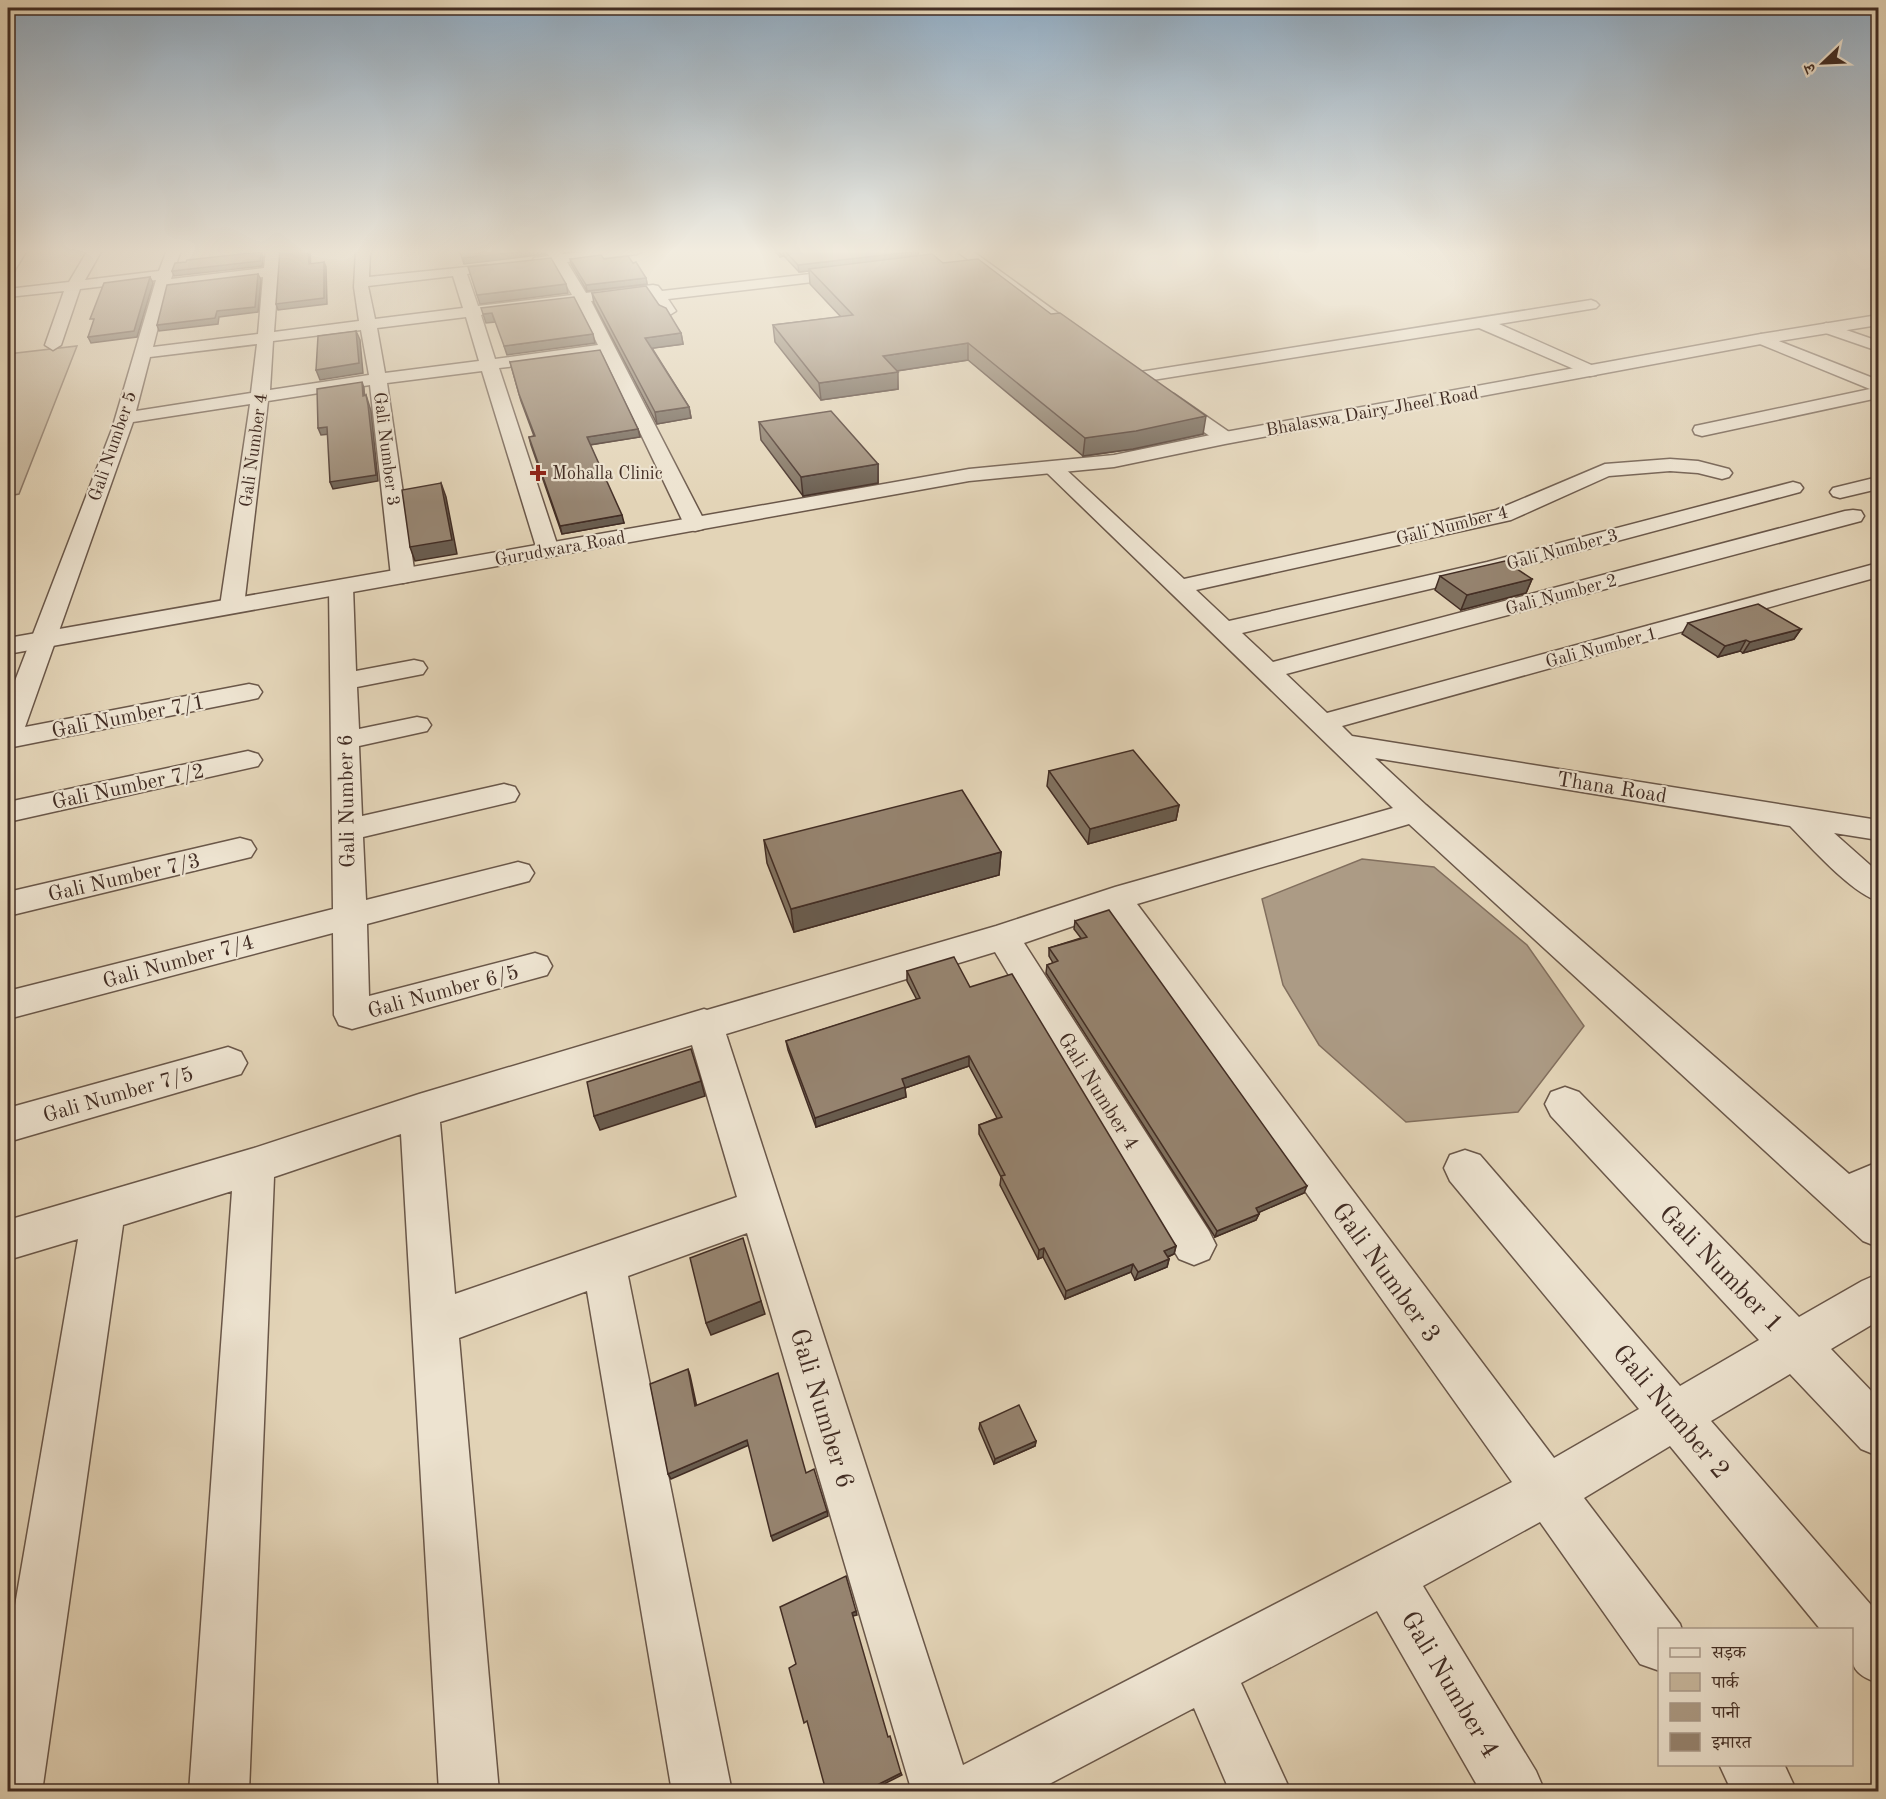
<svg xmlns="http://www.w3.org/2000/svg" width="1886" height="1799" font-family="'Old Standard TT','Noto Serif Devanagari',serif">
<rect width="100%" height="100%" fill="#e3d4b7"/>
<filter id="stains"><feTurbulence type="fractalNoise" baseFrequency=".00333" numOctaves="4"/><feColorMatrix values="0 0 0 0 .2 0 0 0 0 .09 0 0 0 0 .02 0 0 0 .5 -.17"/></filter>
<radialGradient id="worn" r=".72"><stop offset=".6" stop-color="#630" stop-opacity="0"/><stop offset="1" stop-color="#630" stop-opacity=".3"/></radialGradient>
<polygon fill="#c8b89e" stroke="#857261" stroke-width="1.5" points="77,346 19,494 8,496 8,354"/>
<polygon fill="#ac9b85" stroke="#826f5e" stroke-width="1.5" points="1362,859 1434,867 1527,945 1584,1026 1518,1112 1406,1122 1319,1045 1283,985 1262,899"/>
<g fill="none" stroke-linecap="round" stroke-linejoin="round">
<g stroke="#6a5749" stroke-width="3">
<g id="minor">
<polygon points="13,250 27,250 13,273 8,274 8,259"/>
<path d="M88,250h14l-17,30 74,-9 8,-21h14l-10,29 93,-11 2,-18h14l-6,82 85,-11 -5,-34 2,-37h14l-1,27 118,-12 2,3 -2,3 -20,3 11,32 94,-11 -18,-32 -15,2 -7,-4 2,-3 15,-2 -3,-6h14l2,4 38,-4h44l-7,4 -70,8 19,31 67,-8 5,1 4,5 193,-22 7,4 -7,4 -187,22 8,12 -8,5 -5,-2 -14,-20 -58,7 115,223 -3,5 -8,2 -8,-2 -3,-5 -81,-169 -104,13 60,182 -3,5 -8,2 -8,-2 -3,-5 -55,-179 -95,12 28,193 -4,5 -8,2 -8,-2 -4,-5 -21,-191 -102,16 -24,205 -3,5 -9,2 -9,-2 -3,-5 30,-202 -117,18 -108,305 224,-43 9,2 4,6 -4,6 -9,2 -241,48v-49l104,-270 44,-149 -76,9 -19,56 -8,5 -8,-5 19,-54 -56,6v-8l61,-7zM453,276l10,32 -88,11 -7,-33zM263,277l-5,57 -105,13 15,-59zM577,303l21,42 -103,14 -14,-44zM466,317l13,44 -94,12 -8,-45zM361,330l8,45 -99,15 3,-49zM257,344l-6,49 -115,18 14,-54z"/>
<polygon points="955,250 971,250 1095,340 1093,343 1081,343"/>
<polygon points="1591,300 1596,302 1599,305 1596,308 1499,324 1596,367 1599,371 1596,375 1590,376 1479,328 1140,382 1134,381 1131,377 1134,373 1140,372"/>
<polygon points="1826,323 1878,341 1878,351 1820,331 1818,328"/>
<polygon points="1761,334 1878,380 1878,398 1702,436 1695,434 1693,430 1695,426 1870,389 1755,342 1753,339"/>
<polygon points="1168,393 1174,394 1232,434 1235,438 1232,442 1218,442 1162,402 1159,398 1162,394"/>
<path d="M1670,459l28,2 31,8 3,4 -3,4 -7,2 -24,-6 -28,-2 -61,5 -98,44 -315,70 33,31 258,-59 306,-80 7,2 3,4 -3,4 -302,81 -256,60 31,29 572,-151 8,-1 8,1 3,5 -3,5 -575,153 41,39 551,-150v14l-536,149 10,10 526,84v20l-44,-7 44,39v29c-28,-9 -67,-54 -88,-75l-415,-68 51,47 423,369 29,-12v85l-15,-6 -454,-417 -272,80 417,554 85,-49 -189,-228 -6,-13 6,-13 15,-5 15,5 200,231 79,-46 -208,-224 -6,-12 6,-12 14,-5 14,5 220,225 63,-36 16,-7v47l-47,28 47,49v58l-17,-7 -71,-75 -79,47 167,192v70c-32,-11 -26,-23 -26,-53h-31l-151,-184 -86,52 96,126 2,6h-22v41l-20,-7 -100,-142 -117,64 113,185 9,21h-64l-104,-181 -136,72 50,109h-61l-36,-84 -160,84h-122l-165,-559 -119,43 104,516h-60l-85,-501 -128,47 40,454h-60l-38,-658 -127,43 -25,615h-60l43,-601 -109,34 -81,567h-34v-146l70,-407 -70,21v-40l246,-72 165,-54 285,-85 3,1 289,-84 119,-39 278,-79 -347,-336 -3,-4 3,-4h14l124,115 312,-69 109,-46zM1108,914l404,568 -549,283 -237,-731 269,-82 184,307 15,6 15,-6 7,-14 -7,-14 -185,-288zM692,1045l45,152 -282,97 -15,-172z"/>
<polygon points="1878,477 1878,489 1840,498 1833,496 1830,492 1833,488"/>
<polygon points="341,580 349,582 353,587 356,671 414,660 423,662 427,668 423,674 357,687 359,729 417,717 427,719 431,725 427,731 359,746 362,816 504,784 515,787 519,794 515,801 363,837 366,900 518,862 529,865 534,873 529,881 367,924 369,996 535,953 547,957 552,966 547,975 352,1029 339,1025 334,1015 333,933 8,1019 8,991 333,909 329,587 333,582"/>
<polygon points="248,751 258,754 262,760 258,766 8,822 8,802"/>
<polygon points="240,838 251,841 256,849 251,857 8,916 8,892"/>
<polygon points="228,1047 241,1052 247,1063 241,1074 8,1142 8,1108"/>
<polygon points="1719,1764 1784,1764 1797,1792 1732,1792"/>
</g>
</g>
<g stroke="#6a5749" stroke-width="3">
<polygon id="tertiary" points="1878,315 1878,325 1761,344 1225,444 1114,467 969,481 8,654 8,638 969,469 1114,455 1225,432 1761,334"/>
</g>
<use href="#minor" fill="#ede3d0" fill-rule="evenodd"/>
<use href="#tertiary" fill="#ede3d0" fill-rule="evenodd"/>
</g>
<g fill="#817260" stroke="#422d24" stroke-width="1.5">
<polygon points="774,250 917,250 918,251 918,256 943,263 1203,434 1133,449 1083,456 968,360 897,371 898,389 821,400 775,342 773,325 841,317 810,284 809,271 799,272 784,256 780,257"/>
<polygon points="570,259 604,259 633,263 646,278 647,284 587,291 571,264"/>
<polygon points="592,293 659,305 681,333 683,344 652,348 689,407 691,418 657,424 594,303"/>
<polygon points="510,362 638,429 640,437 590,445 624,523 562,534 531,445 529,437 534,436 521,401"/>
<polygon points="759,422 878,464 878,483 803,496 761,440"/>
<polygon points="1440,576 1532,579 1526,593 1461,610 1435,590"/>
<polygon points="1688,623 1801,629 1794,639 1743,653 1740,651 1718,657 1682,634"/>
<polygon points="1049,771 1179,805 1176,820 1088,844 1047,786"/>
<polygon points="764,840 1001,852 999,875 794,932 767,863"/>
<polygon points="1075,921 1304,1193 1259,1212 1259,1214 1256,1220 1215,1237 1046,973 1047,965 1053,963 1049,956 1049,948 1081,938 1074,929"/>
<polygon points="907,971 970,987 1176,1246 1174,1254 1168,1257 1169,1259 1167,1267 1135,1280 1131,1272 1065,1299 1043,1257 1038,1259 1000,1185 1001,1177 979,1134 979,1125 997,1118 969,1066 905,1088 906,1097 816,1127 788,1050 786,1041 917,1000 907,981"/>
<polygon points="980,1423 1036,1441 1035,1446 994,1464 979,1429"/>
</g>
<g fill="#695c4e" stroke="#422d24" stroke-width="1.5">
<polygon points="308,250 309,250 310,252 311,269 309,264"/>
<polygon points="536,250 545,250 546,254 464,264 462,258"/>
<polygon points="564,250 583,250 564,253"/>
<polygon points="780,250 783,250 784,256 780,257"/>
<polygon points="918,251 918,258 809,269 809,271 799,272 798,265"/>
<polygon points="261,252 263,257 262,266 174,276 172,271"/>
<polygon points="324,262 326,267 327,304 278,310 276,304"/>
<polygon points="258,274 261,280 258,312 219,317 218,324 159,331 157,325 217,311"/>
<polygon points="150,277 153,283 137,337 91,343 88,337"/>
<polygon points="646,278 647,284 587,291 586,285"/>
<polygon points="566,284 568,293 480,304 477,295"/>
<polygon points="492,313 495,322 486,323 483,314"/>
<polygon points="356,331 360,340 363,373 320,380 316,370"/>
<polygon points="681,333 683,344 647,349 645,338"/>
<polygon points="593,334 595,343 507,355 504,346"/>
<polygon points="968,343 968,360 883,373 883,356"/>
<polygon points="898,372 898,389 821,400 819,383"/>
<polygon points="362,382 364,388 365,402 363,396"/>
<polygon points="366,395 371,411 378,481 333,489 330,482"/>
<polygon points="689,407 691,418 657,424 655,412"/>
<polygon points="1206,416 1203,434 1133,449 1083,456 1085,438"/>
<polygon points="327,427 330,434 321,435 318,428"/>
<polygon points="638,429 640,437 589,445 587,437"/>
<polygon points="878,464 878,483 803,496 801,477"/>
<polygon points="441,483 446,497 457,554 415,561 410,547"/>
<polygon points="622,515 624,523 562,534 560,526"/>
<polygon points="1532,579 1526,593 1461,610 1467,595"/>
<polygon points="1801,629 1794,639 1743,653 1750,642"/>
<polygon points="1746,640 1740,651 1718,657 1725,646"/>
<polygon points="1179,805 1176,820 1088,844 1090,829"/>
<polygon points="1001,852 999,875 794,932 791,909"/>
<polygon points="969,1056 969,1066 905,1088 906,1097 816,1127 815,1118 902,1079"/>
<polygon points="701,1081 705,1096 600,1130 594,1116"/>
<polygon points="1307,1186 1304,1193 1253,1215 1256,1208"/>
<polygon points="1259,1214 1256,1220 1215,1237 1217,1231"/>
<polygon points="1176,1246 1174,1254 1162,1259 1164,1251"/>
<polygon points="1044,1248 1043,1257 1038,1259 1039,1250"/>
<polygon points="1169,1259 1167,1267 1135,1280 1138,1272"/>
<polygon points="1133,1264 1131,1272 1065,1299 1066,1291"/>
<polygon points="761,1301 765,1314 711,1335 706,1323"/>
<polygon points="688,1369 690,1375 698,1412 695,1406"/>
<polygon points="747,1440 749,1445 671,1479 668,1474"/>
<polygon points="1036,1441 1035,1446 994,1464 995,1459"/>
<polygon points="827,1511 828,1516 773,1541 771,1536"/>
<polygon points="856,1611 857,1615 853,1616 852,1613"/>
<polygon points="901,1773 902,1775 870,1791 865,1791"/>
</g>
<g fill="#968470" stroke="#422d24" stroke-width="1.5">
<polygon points="280,250 308,250 309,264 324,262 324,298 276,304"/>
<polygon points="459,250 536,250 462,258"/>
<polygon points="784,250 917,250 918,251 798,265"/>
<polygon points="261,252 260,261 172,271 175,263 186,262 187,260"/>
<polygon points="932,254 943,263 978,259 1051,314 1060,313 1206,416 1136,431 1085,438 968,343 883,356 898,372 819,383 773,325 853,315 809,269"/>
<polygon points="601,255 604,259 628,256 633,263 636,262 646,278 586,285 570,259"/>
<polygon points="551,258 566,284 477,295 468,267"/>
<polygon points="258,274 255,307 217,311 215,318 157,325 167,285"/>
<polygon points="150,277 134,331 88,337 94,319 90,319 104,283"/>
<polygon points="646,286 659,305 666,308 681,333 645,338 689,407 655,412 592,293"/>
<polygon points="574,297 593,334 504,346 492,313 483,314 481,308"/>
<polygon points="356,331 359,363 316,370 318,336"/>
<polygon points="600,350 638,429 587,437 622,515 560,526 529,437 535,436 519,394 510,362"/>
<polygon points="362,382 363,396 366,395 368,405 376,475 330,482 327,427 318,428 317,389"/>
<polygon points="831,411 878,464 801,477 759,422"/>
<polygon points="441,483 452,540 410,547 402,490"/>
<polygon points="1505,561 1532,579 1467,595 1440,576"/>
<polygon points="1758,604 1801,629 1750,642 1746,640 1725,646 1688,623"/>
<polygon points="1133,750 1179,805 1090,829 1049,771"/>
<polygon points="962,790 1001,852 791,909 764,840"/>
<polygon points="1109,910 1307,1186 1256,1208 1259,1214 1217,1231 1047,965 1058,961 1049,948 1087,937 1075,921"/>
<polygon points="954,957 970,987 1012,974 1176,1246 1164,1251 1169,1259 1138,1272 1133,1264 1066,1291 1044,1248 1039,1250 1001,1176 1005,1175 979,1125 1002,1117 969,1056 902,1079 905,1087 815,1118 786,1041 920,998 907,971"/>
<polygon points="691,1049 701,1081 594,1116 587,1082"/>
<polygon points="743,1238 761,1301 706,1323 690,1258"/>
<polygon points="688,1369 695,1406 778,1373 806,1473 814,1469 827,1511 771,1536 747,1440 668,1474 650,1384"/>
<polygon points="1019,1405 1036,1441 995,1459 980,1423"/>
<polygon points="846,1576 856,1611 852,1613 888,1737 890,1736 901,1773 865,1791 826,1791 807,1721 804,1723 789,1668 796,1664 780,1607"/>
</g>
<linearGradient id="sky" x2="0" y2="1"><stop stop-color="#90aac0"/><stop offset="0.5" stop-color="#f2ecdf"/><stop offset="1" stop-color="#f2ecdf" stop-opacity="0"/></linearGradient>
<rect width="1886" height="502" fill="url(#sky)"/>
<path fill="#8f2418" stroke="#ede3d0" stroke-width="2" d="M535 464h6v6h6v6h-6v6h-6v-6h-6v-6h6z"/>
<g text-anchor="middle" stroke-width="4.5" stroke-linejoin="round" paint-order="stroke">
<g font-size="18" fill="#422d24" stroke="#ede3d0">
<text transform="translate(1372 411) rotate(-10)" y="6">Bhalaswa Dairy Jheel Road</text>
<text transform="translate(112 446) rotate(-71)" y="6">Gali Number 5</text>
<text transform="translate(387 449) rotate(83)" y="6">Gali Number 3</text>
<text transform="translate(253 450) rotate(-82)" y="6">Gali Number 4</text>
<text transform="translate(1452 525) rotate(-14)" y="6">Gali Number 4</text>
<text transform="translate(560 548) rotate(-10)" y="6">Gurudwara Road</text>
<text transform="translate(1562 549) rotate(-15)" y="6">Gali Number 3</text>
<text transform="translate(1561 594) rotate(-15)" y="6">Gali Number 2</text>
<text transform="translate(1601 647) rotate(-15)" y="6">Gali Number 1</text>
</g>
<g font-size="18" fill="#422d24" stroke="#ede3d0" text-anchor="start">
<text x="552" y="479">Mohalla Clinic</text>
</g>
<g font-size="21" fill="#422d24" stroke="#ede3d0">
<text transform="translate(128 716) rotate(-11)" y="7">Gali Number 7/1</text>
<text transform="translate(128 786) rotate(-12)" y="7">Gali Number 7/2</text>
<text transform="translate(1612 787) rotate(9)" y="7">Thana Road</text>
<text transform="translate(346 801) rotate(-91)" y="7">Gali Number 6</text>
<text transform="translate(124 877) rotate(-13)" y="7">Gali Number 7/3</text>
<text transform="translate(178 961) rotate(-15)" y="7">Gali Number 7/4</text>
<text transform="translate(443 991) rotate(-15)" y="7">Gali Number 6/5</text>
<text transform="translate(1099 1091) rotate(58)" y="7">Gali Number 4</text>
<text transform="translate(118 1094) rotate(-16)" y="7">Gali Number 7/5</text>
</g>
<g font-size="26" fill="#422d24" stroke="#ede3d0">
<text transform="translate(1722 1268) rotate(46)" y="9">Gali Number 1</text>
<text transform="translate(1387 1272) rotate(54)" y="9">Gali Number 3</text>
<text transform="translate(823 1408) rotate(73)" y="9">Gali Number 6</text>
<text transform="translate(1672 1411) rotate(50)" y="9">Gali Number 2</text>
<text transform="translate(1451 1684) rotate(59)" y="9">Gali Number 4</text>
</g>
</g>
<rect width="1886" height="1799" fill="none" stroke="#e3d4b7" stroke-width="30"/>
<rect x="9" y="9" width="1868" height="1781" fill="none" stroke="#422d24" stroke-width="3"/>
<rect x="15" y="15" width="1856" height="1769" fill="none" stroke="#422d24" stroke-width="1.5"/>
<rect x="1658" y="1628" width="195" height="138" fill="#ede3d0" stroke="#a99a8b" stroke-width="1.5"/>
<rect x="1670" y="1648" width="30" height="9" fill="#ede3d0" stroke="#a99a8b" stroke-width="1.5"/>
<text x="1712" y="1658" font-size="18" fill="#422d24">सड़क</text>
<rect x="1670" y="1673" width="30" height="18" fill="#c8b89e" stroke="#a99a8b" stroke-width="1.5"/>
<text x="1712" y="1688" font-size="18" fill="#422d24">पार्क</text>
<rect x="1670" y="1703" width="30" height="18" fill="#ac9b85" stroke="#a99a8b" stroke-width="1.5"/>
<text x="1712" y="1718" font-size="18" fill="#422d24">पानी</text>
<rect x="1670" y="1733" width="30" height="18" fill="#968470" stroke="#a99a8b" stroke-width="1.5"/>
<text x="1712" y="1748" font-size="18" fill="#422d24">इमारत</text>
<g transform="translate(1823 63) rotate(247)" stroke="#ede3d0" stroke-width="4.5" paint-order="stroke">
<path d="M0-4.5L10 22L0 15L-10 22Z" fill="#422d24"/>
<text y="-9" font-size="16" font-weight="bold" text-anchor="middle" fill="#422d24">उ</text>
</g>
<rect width="100%" height="100%" filter="url(#stains)"/>
<rect width="100%" height="100%" fill="url(#worn)"/>
</svg>
